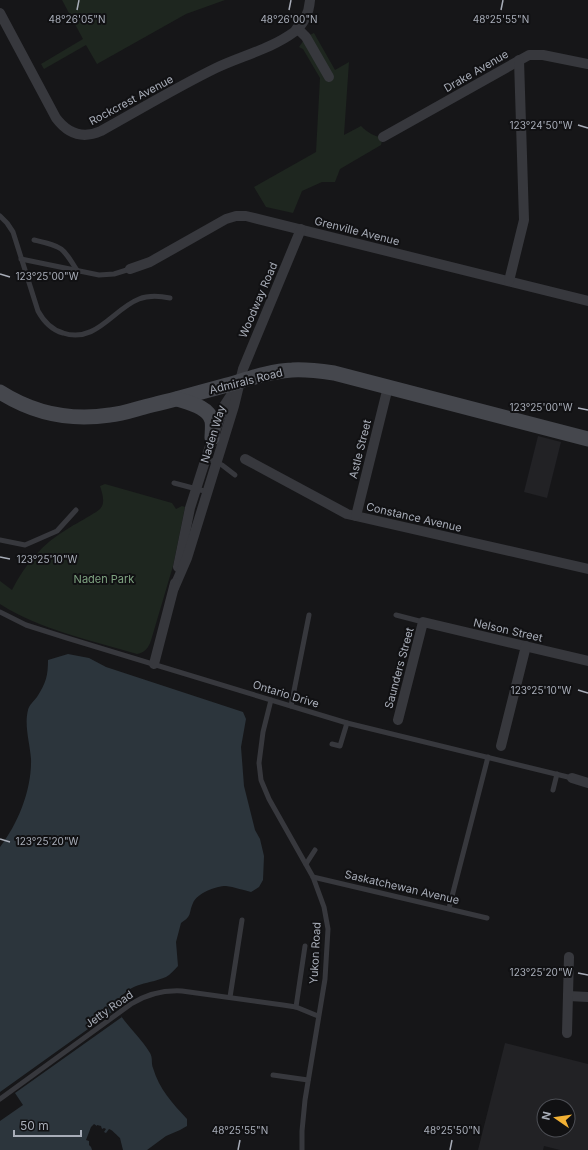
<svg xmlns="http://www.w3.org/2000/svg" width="588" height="1150" font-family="Inter,sans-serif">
<rect width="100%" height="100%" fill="#161618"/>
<g fill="#222225" fill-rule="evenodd">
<polygon points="538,436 561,442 547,498 524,492"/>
<path d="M505,1043l83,21v86h-28l-16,-4 -1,4h-65zM544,1106h24v24h-24z"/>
</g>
<g fill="#1e261f">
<polygon points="62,0 225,0 186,14 97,64 86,45 44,69 41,64 83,39"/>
<path d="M314,33l21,37 14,-8 -5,73 17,-9c6,6 13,11 22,11l-2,8 -41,24 -5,13h-13l-20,9 -9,22 -27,-6 -12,-20 62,-35 4,-74 -17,-29 -4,-2 7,-10z"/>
<path d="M105,484l67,19 4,6 6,-3 3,1 -12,59 -21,71c-2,8 -6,16 -15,17 -46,-14 -97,-24 -137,-50v-23l12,9c13,-26 31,-47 57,-62 6,-4 27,-15 31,-19 6,-6 2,-16 0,-23z"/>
</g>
<path fill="#2c353c" d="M68,654l21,4 17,9 137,45 3,7 -5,28 3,39 11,44 5,9 4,17 -1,24 -4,7 -8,5c-8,-2 -17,-5 -25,-6 -10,0 -29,7 -33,17 -5,11 0,12 -12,20l-5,19 2,24c-4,4 -8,9 -12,11 -22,9 -37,4 -51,29 9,18 25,30 35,47 3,5 1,10 3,15 6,21 20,36 34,51v7l-7,4 -14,6 -19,14h-24l-3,-12c-4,-3 -6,-7 -11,-9l-3,4 -2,-1 2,-3 -2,-1 -2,1 -1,-3 -4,-1v1l-3,-2 -3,3 -5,13 3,1v4l2,2 1,3h-92v-303c18,-23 32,-58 31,-88 -1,-16 -7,-33 -3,-49 1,-5 6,-9 9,-13 9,-14 11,-21 11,-37z"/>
<polygon fill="#161618" points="116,1009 122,1017 15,1093 23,1105 0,1121 0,1092"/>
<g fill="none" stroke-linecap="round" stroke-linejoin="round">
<g stroke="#37383d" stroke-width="5">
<path d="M0,216l7,7 6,9 25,79c6,11 14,19 25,22 33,11 50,-24 76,-34 10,-4 21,-3 31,-1"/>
<path d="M34,240c29,7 28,6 44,32"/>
<polyline points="21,259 99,275 114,274 130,269"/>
<polyline points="206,458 222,465 235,475"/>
<polyline points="174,483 208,492"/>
<polyline points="0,540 25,545 57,531 76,510"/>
<polyline points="0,612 26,625 67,638 347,723 572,778"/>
<polyline points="396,615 423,622"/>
<polyline points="271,700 263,732 259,763 261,780 269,799 313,877 324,907 328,929 325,979 305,1100 302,1131 302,1150"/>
<polyline points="291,706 309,615"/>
<polyline points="332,744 340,746 347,723"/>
<polyline points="553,790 557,774"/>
<polyline points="306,864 315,850"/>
<polyline points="313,877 487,918"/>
<polyline points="449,908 488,757"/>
<polyline points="230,997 242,920"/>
<polyline points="296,1007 305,946"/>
<polyline points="273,1075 308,1080"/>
<path d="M0,1099l131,-95c16,-10 32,-14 51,-13l101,14 13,2 22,9"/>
</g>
<g stroke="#37383d" stroke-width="10">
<path d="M0,13l56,105c12,16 27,21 45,13 38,-21 76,-44 115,-63 25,-12 55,-19 78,-36 10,-8 15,-19 16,-32"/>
<polyline points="297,28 306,37 329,77"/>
<polyline points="383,137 529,55 543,55 588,64"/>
<polyline points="130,269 150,262 226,219 236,216 246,216 588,301"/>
<polyline points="509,281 524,220 519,60"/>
<polyline points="245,459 347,514 588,569"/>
<polyline points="356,516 388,387"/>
<polyline points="178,567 190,508 206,458 224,406 237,386"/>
<polyline points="174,588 187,558 234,406 243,369 301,229"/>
<polyline points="154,664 175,583"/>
<polyline points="398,720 423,622 588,661"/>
<polyline points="501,746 526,646"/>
<polyline points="572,778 588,783"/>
<polyline points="568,996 588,997"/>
<polyline points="567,1033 569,957"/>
</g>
<g stroke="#45474d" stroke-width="15">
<path d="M0,392c33,21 71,29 110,23 13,-1 26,-6 38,-9 27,-6 53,-14 79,-21 21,-6 43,-14 65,-15 14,-1 28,1 42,3l254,66"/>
<path d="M177,399c12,4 32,8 35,22 1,5 0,12 0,17"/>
</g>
</g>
<path fill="none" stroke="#a8adb8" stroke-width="1.5" d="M77,10l2,-10M289,10l2,-10M501,10l2,-10M578,125l10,3M0,274l10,3M578,408l10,2M0,557l10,2M578,690l10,3M0,839l10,3M578,973l10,2M238,1150l2,-10M450,1150l2,-10"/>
<g text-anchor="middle" stroke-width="4" stroke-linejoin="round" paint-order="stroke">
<g font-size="11" fill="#a8adb8" stroke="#111113">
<text transform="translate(476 71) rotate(-30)" y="4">Drake Avenue</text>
<text transform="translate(131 100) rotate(-28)" y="4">Rockcrest Avenue</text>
<text transform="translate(357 231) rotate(14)" y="4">Grenville Avenue</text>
<text transform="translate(258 300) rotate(-67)" y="4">Woodway Road</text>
<text transform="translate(246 381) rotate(-14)" y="4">Admirals Road</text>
<text transform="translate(213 434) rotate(-73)" y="4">Naden Way</text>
<text transform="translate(360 449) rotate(-76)" y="4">Astle Street</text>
<text transform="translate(414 517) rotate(13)" y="4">Constance Avenue</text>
<text transform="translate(508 630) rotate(13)" y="4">Nelson Street</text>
<text transform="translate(399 668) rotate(-75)" y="4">Saunders Street</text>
<text transform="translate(286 694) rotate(17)" y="4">Ontario Drive</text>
<text transform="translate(402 887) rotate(13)" y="4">Saskatchewan Avenue</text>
<text transform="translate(315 953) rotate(-87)" y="4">Yukon Road</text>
<text transform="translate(109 1009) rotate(-35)" y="4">Jetty Road</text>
</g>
<g font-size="11" fill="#7fa381" stroke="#111113">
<text x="104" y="583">Naden Park</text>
</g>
</g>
<g font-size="10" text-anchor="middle" fill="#a8adb8" stroke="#111113" stroke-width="4" stroke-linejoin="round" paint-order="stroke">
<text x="77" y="23">48°26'05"N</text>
<text x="289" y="23">48°26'00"N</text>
<text x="501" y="23">48°25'55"N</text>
<text x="541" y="129">123°24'50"W</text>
<text x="47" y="280">123°25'00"W</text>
<text x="541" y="411">123°25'00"W</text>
<text x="47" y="563">123°25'10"W</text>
<text x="541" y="694">123°25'10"W</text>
<text x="47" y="845">123°25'20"W</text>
<text x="541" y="976">123°25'20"W</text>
<text x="240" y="1134">48°25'55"N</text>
<text x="452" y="1134">48°25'50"N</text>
</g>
<g transform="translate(556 1118) rotate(283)"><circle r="19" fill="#111113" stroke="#4d4f55"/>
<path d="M0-3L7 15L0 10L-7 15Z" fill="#f2b134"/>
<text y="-6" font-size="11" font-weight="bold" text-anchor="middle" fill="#a8adb8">N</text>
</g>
<path d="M14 1130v6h67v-6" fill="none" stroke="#a8adb8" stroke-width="2"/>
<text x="20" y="1130" font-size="12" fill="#a8adb8" stroke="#111113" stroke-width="3" paint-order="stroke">50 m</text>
</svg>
